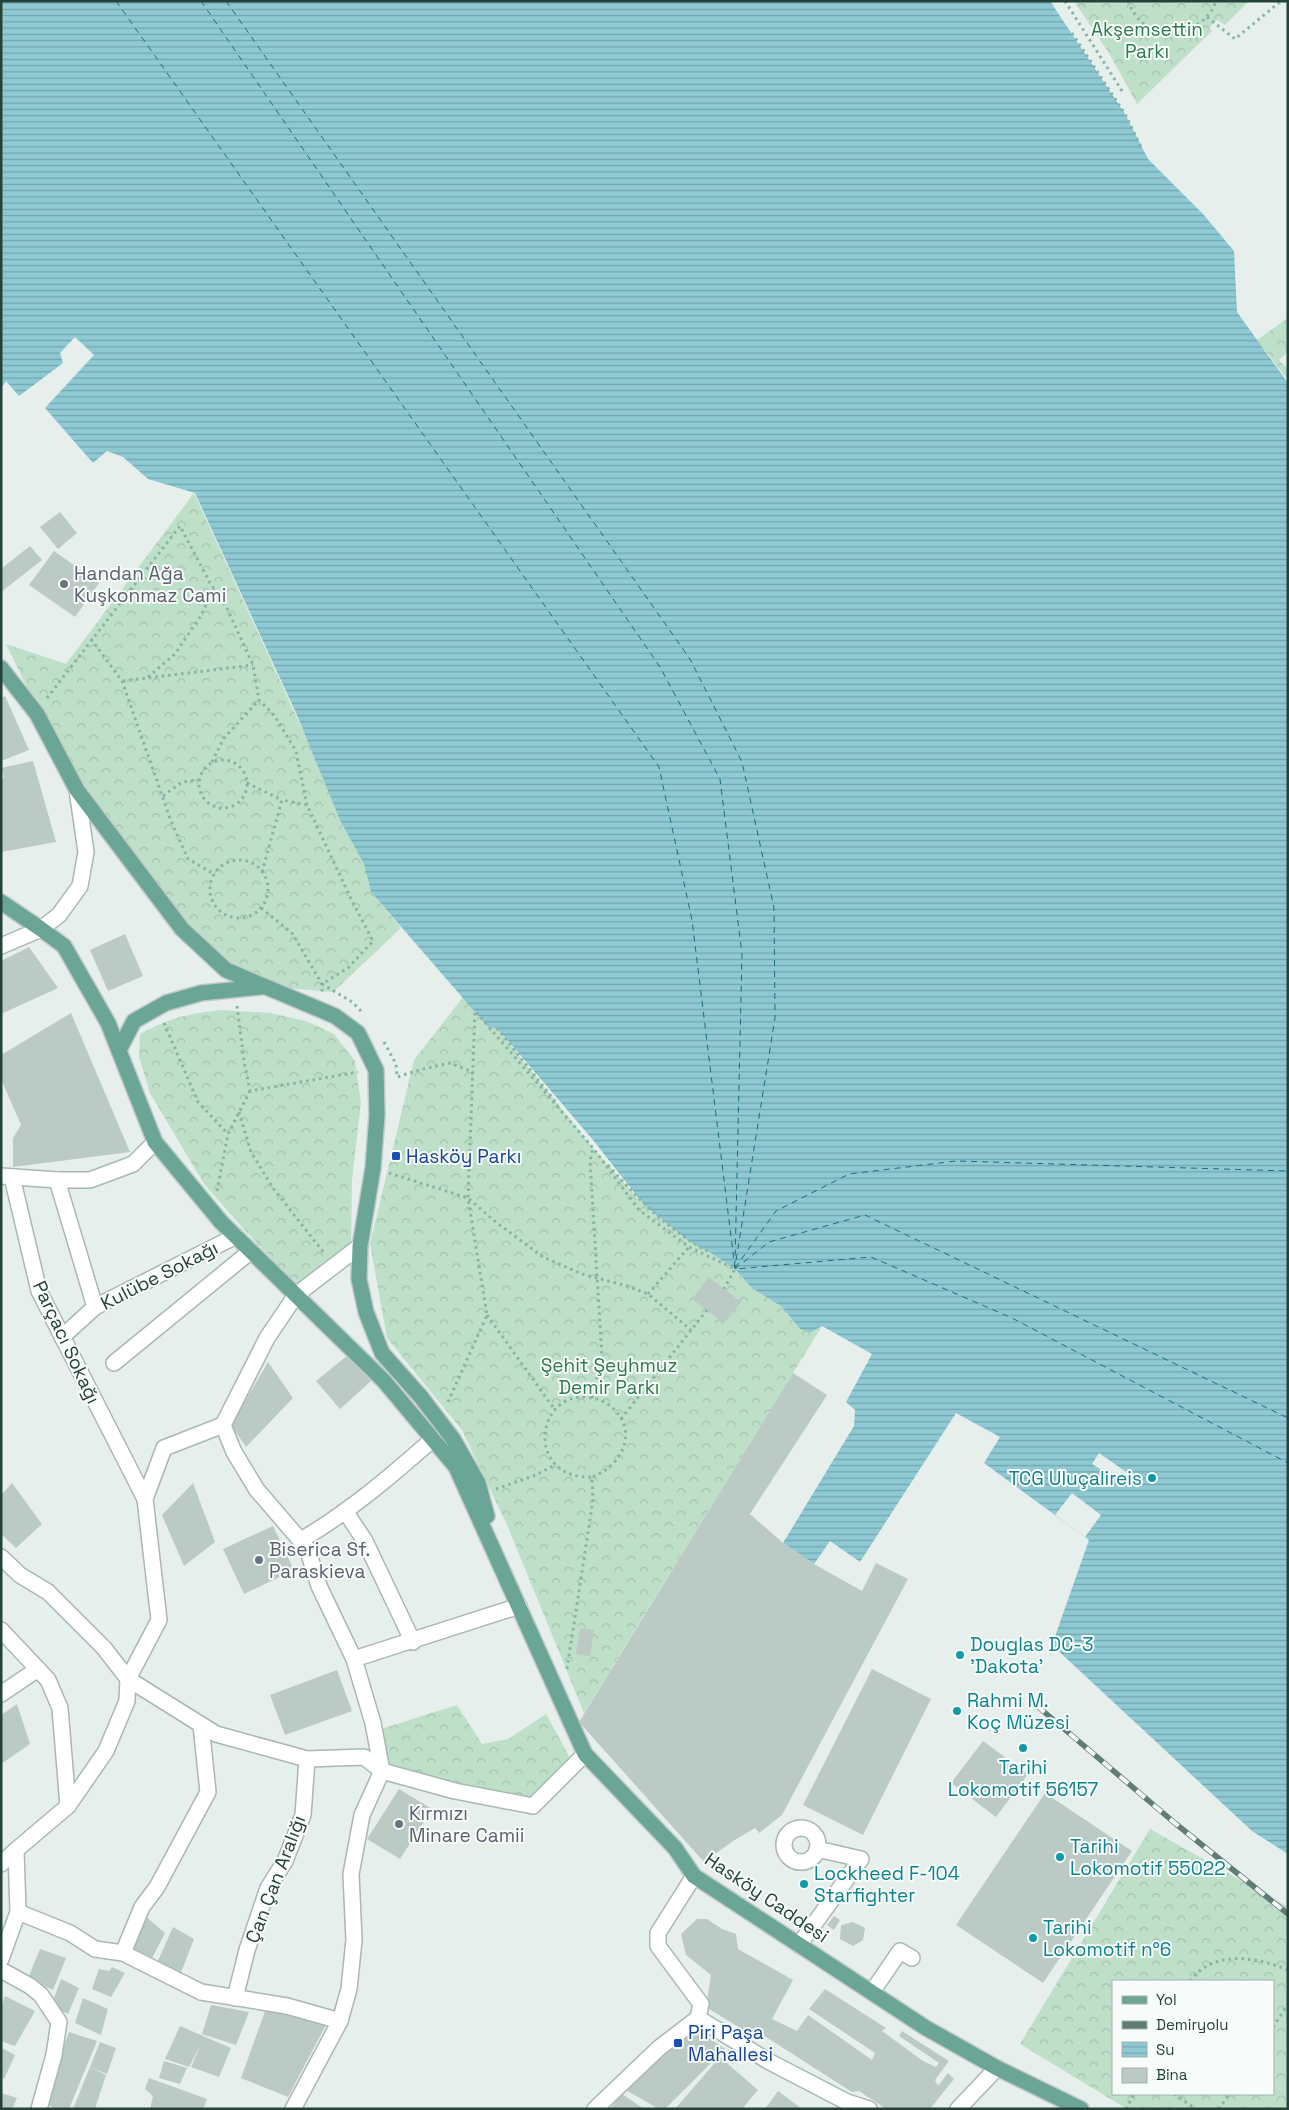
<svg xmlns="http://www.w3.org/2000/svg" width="1289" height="2110" font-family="'Space Grotesk',sans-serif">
<defs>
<pattern id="forest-crowns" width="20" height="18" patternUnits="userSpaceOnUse" patternTransform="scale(1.25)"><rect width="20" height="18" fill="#bfe0c8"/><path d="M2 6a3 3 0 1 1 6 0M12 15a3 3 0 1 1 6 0" fill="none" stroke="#a4c1ad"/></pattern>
<pattern id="water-rules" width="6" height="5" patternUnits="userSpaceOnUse" patternTransform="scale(1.25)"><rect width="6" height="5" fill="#8ec9d4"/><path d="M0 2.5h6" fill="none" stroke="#74a5ad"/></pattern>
</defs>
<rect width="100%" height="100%" fill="#e6efeb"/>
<g fill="url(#forest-crowns)" fill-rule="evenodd">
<polygon points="1074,1 1249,1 1225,25 1217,20 1209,28 1212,31 1137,104 1109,53"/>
<polygon points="1288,318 1288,352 1279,360 1288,370 1288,380 1257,340"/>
<polygon points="194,493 364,864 371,892 401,928 333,992 262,986 226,970 182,929 77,790 6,644 66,664"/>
<polygon points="463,997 488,1027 497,1028 593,1148 644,1205 691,1243 711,1253 735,1269 752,1288 782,1307 800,1329 822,1326 584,1713 508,1527 462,1430 387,1338 370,1244 414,1060"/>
<path d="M222,1010l48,3 36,8 28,13 21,27 6,41 -9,77 -1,74 -49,38 -62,-66 -36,-41 -54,-91 -11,-36 1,-23c31,-17 48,-20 82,-24z"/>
<polygon points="457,1705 482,1744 508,1739 546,1714 569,1756 565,1771 533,1795 522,1799 389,1767 381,1729"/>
<path d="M1150,1829l138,78v202h-161l-107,-65zM1113,1981h160v113h-160z"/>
</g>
<polygon fill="url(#water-rules)" points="1,1 1050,1 1125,114 1148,159 1203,214 1234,251 1237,312 1288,383 1288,1854 1252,1831 1052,1645 1089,1540 984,1463 1000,1437 956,1413 860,1562 830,1541 814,1564 783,1543 854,1426 855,1410 846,1402 872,1354 822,1326 811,1332 800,1329 782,1307 752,1288 735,1269 711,1253 691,1243 644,1205 593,1140 497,1028 488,1027 371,892 364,864 340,820 296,713 195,493 148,479 123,457 107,451 93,463 45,408 94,355 75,337 60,353 63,363 19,396 6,381 1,388"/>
<g fill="#e6efeb">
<polygon points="1099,1453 1129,1474 1123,1483 1092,1464"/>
<polygon points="1072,1493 1101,1515 1085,1537 1055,1515"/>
</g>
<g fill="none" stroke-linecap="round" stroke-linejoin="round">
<g stroke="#1c6f80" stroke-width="1" stroke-dasharray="6 5" stroke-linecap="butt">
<polyline points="116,1 659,767 692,920 735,1269 871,1257 1012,1318 1288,1463"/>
<polyline points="201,1 660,667 720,779 742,954 735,1263"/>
<polyline points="226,1 690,659 742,762 774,908 775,1018 735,1267"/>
<polyline points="735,1268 776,1211 849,1174 956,1161 1288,1171"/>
<polyline points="735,1269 769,1242 865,1215 1288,1418"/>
</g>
</g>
<g fill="#bbcac4">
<polygon points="60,512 77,533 58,549 40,527"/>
<polygon points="30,546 42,560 1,592 1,569"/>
<polygon points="54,551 99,583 75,617 29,585"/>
<polygon points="5,696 29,750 1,761 1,698"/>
<polygon points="33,761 56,842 1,852 1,781 4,777 1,768"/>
<polygon points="125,934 143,976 108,991 90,950"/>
<polygon points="29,947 58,988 1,1014 1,961"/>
<polygon points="71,1013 130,1152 13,1167 13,1138 21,1125 1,1079 1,1055"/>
<polygon points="709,1277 741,1302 724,1323 692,1299"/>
<polygon points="348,1355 371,1381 340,1409 316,1381"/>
<polygon points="268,1362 293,1398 246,1447 231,1425"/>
<polygon points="793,1373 827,1395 750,1514 783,1543 814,1564 862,1591 876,1563 908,1579 782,1815 759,1833 755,1828 733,1841 704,1862 579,1722"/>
<polygon points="12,1483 42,1524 16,1548 1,1534 1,1495"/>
<polygon points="193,1483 215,1542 184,1566 162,1515"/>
<polygon points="273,1526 294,1570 244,1594 223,1549"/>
<polygon points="580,1628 594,1630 590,1656 576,1654"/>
<polygon points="872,1669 931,1699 863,1835 803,1805"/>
<polygon points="337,1670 352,1711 285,1735 270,1695"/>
<polygon points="17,1704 30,1744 1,1764 1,1715"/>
<polygon points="983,1741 1028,1774 996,1817 951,1783"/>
<polygon points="399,1789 432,1809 400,1859 367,1839"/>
<polygon points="1045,1793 1132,1851 1043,1983 956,1925"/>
<polygon points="144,1915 165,1933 152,1958 126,1945"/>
<polygon points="834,1916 840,1920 834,1930 827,1925"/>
<polygon points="697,1919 707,1919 722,1929 736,1934 738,1949 793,1980 772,2019 797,2031 808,2015 872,2060 875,2053 809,2009 825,1989 886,2028 882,2031 923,2061 936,2067 939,2063 899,2036 902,2031 949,2061 935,2080 938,2086 948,2073 954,2079 930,2109 886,2109 859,2091 852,2092 766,2037 755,2037 706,2007 711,1975 686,1955 681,1934"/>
<polygon points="853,1922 865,1928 863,1940 853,1946 840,1939 841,1925"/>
<polygon points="173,1927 194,1939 180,1975 157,1963"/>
<polygon points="40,1949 66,1958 53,1990 28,1978"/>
<polygon points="112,1967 125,1973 111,1997 92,1989 99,1969 109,1971"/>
<polygon points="61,1979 79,1988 68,2014 51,2006"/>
<polygon points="5,1996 35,2011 15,2046 1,2041 1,2008"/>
<polygon points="83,1998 108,2009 101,2035 75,2023"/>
<polygon points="268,2003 328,2021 288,2097 241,2078"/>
<polygon points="211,2005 249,2012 236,2045 202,2034"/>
<polygon points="180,2026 231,2048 219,2077 191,2067 201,2044 189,2067 165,2059"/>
<polygon points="696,2029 725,2049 665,2109 659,2109 624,2089"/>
<polygon points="69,2032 97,2041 69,2109 56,2109 44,2103"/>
<polygon points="100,2042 116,2048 107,2074 90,2067"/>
<polygon points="2,2048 15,2055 4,2079 1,2078"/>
<polygon points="720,2057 758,2090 742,2109 675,2109"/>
<polygon points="164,2061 187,2068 180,2084 159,2078"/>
<polygon points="90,2067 106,2075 95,2109 73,2109"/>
<polygon points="149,2078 207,2099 203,2109 150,2109 153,2096 145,2089"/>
<polygon points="778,2091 802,2109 765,2109"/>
<polygon points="1,2093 17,2098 12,2109 1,2109"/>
<polygon points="622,2094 644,2109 610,2109"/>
</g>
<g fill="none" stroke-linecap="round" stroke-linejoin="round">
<g stroke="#a8b8b2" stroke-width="18">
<g id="minor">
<polyline points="1,946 41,929 59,915 80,886 86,852 77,790"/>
<polyline points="1,1176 57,1180 90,1180 133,1164 155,1142"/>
<polyline points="12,1177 39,1291 145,1499"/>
<polyline points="57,1180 95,1307"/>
<polyline points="360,1246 296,1295 267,1338 223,1425 234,1452 257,1490 307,1548 319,1586 354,1659 373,1723 382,1771 455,1791 533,1806 585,1754"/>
<polyline points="62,1337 95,1307 236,1236"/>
<polyline points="114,1363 251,1251"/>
<polyline points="345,1511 365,1541 413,1642"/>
<path d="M301,1540c48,-28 90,-64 132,-101"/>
<polyline points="1,1557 20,1575 48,1592 104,1648 128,1679 216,1734 307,1759 364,1757 382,1771 362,1815 351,1874 354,1940 349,1989 340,2021 293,2109"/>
<polyline points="1,1630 48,1680 60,1708 68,1806"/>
<polyline points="354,1659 519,1606"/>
<polyline points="1,1694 38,1669"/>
<circle cx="801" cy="1845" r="17"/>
<polyline points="1,1864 16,1850"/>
<polyline points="18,1912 70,1933 95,1949 123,1953 201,1992 287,2006 340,2021"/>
<polyline points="799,1945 861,1859 817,1849"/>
<polyline points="123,1953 142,1907 157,1887 208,1792 201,1725"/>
<polyline points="1,1959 18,1912 16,1850 68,1806 106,1751 127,1701 128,1679 159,1620 145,1499 164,1448 223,1425"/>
<polyline points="1,1970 30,1986 41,1995 59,2022 54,2055 39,2109"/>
<polyline points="872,1992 900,1951 912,1958"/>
<polyline points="235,1998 247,1950 268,1888 285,1861 303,1815 307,1759"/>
<polyline points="698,2018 768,2061 847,2102 869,2109"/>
<polyline points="595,2109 659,2048 698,2018 701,2004 658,1946 658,1933 694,1876"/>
<polyline points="958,2109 997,2068"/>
</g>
</g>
<g stroke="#c2cac8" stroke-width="18">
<g id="major">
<polyline points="1,668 37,714 77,790 182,929 226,970 335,1016 358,1033 376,1070 377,1115 373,1168 360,1246 359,1279 366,1312 382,1353 421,1397 453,1439 478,1483 487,1516"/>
<polyline points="1,902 41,929 64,946 108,1023 155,1142 221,1222 384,1381 456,1467 585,1754 675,1848 694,1876 926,2028 997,2068 1081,2109"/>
<polyline points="119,1050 134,1021 166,1003 201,993 261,987"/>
</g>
</g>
<g stroke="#86b3a5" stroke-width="3" stroke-dasharray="2.5 4" stroke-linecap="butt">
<polyline points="1065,1 1124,94"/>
<path d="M1128,1c4,9 8,17 16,23 25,18 62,6 72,-23"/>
<polyline points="1207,17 1235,39 1281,1"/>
<polyline points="1072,33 1125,114 1142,149"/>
<polyline points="91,639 122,681 171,821 188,859 214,874"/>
<polyline points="148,677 175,654 200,617 214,589"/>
<polyline points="123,681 253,665"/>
<polyline points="47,698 180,526 210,583 227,608 253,665 259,700 274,715 296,751 307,805"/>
<circle cx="223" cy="784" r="24"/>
<polyline points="212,762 224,738 259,700"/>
<polyline points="247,783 282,800"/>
<polyline points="163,796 182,782 199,780"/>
<circle cx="239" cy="889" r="29"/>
<polyline points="262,872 282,800 307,805 351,899 373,941 348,968 322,984 352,1002 361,1011"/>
<polyline points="261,908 292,933 322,984 322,992"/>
<polyline points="237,1006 244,1061 250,1091 358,1072"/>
<polyline points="164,1023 198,1102 228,1134"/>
<polyline points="497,1028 558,1105"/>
<polyline points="384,1042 396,1064 397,1077 419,1070 450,1063 473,1072"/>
<polyline points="239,1112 251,1152 273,1188 324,1253"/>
<path d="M608,1165c31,35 62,67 103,88"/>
<polyline points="389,1173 468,1198 497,1223 543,1257 582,1274 627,1286 648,1294 691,1330"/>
<polyline points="217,1191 228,1134 250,1091"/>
<polyline points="648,1294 689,1247"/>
<polyline points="487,1315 555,1410"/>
<polyline points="592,1398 602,1357 590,1161 593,1148"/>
<polyline points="448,1402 487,1315 468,1198 475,1011 593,1148 639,1210 689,1247 735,1269 724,1289"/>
<polyline points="621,1419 707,1310"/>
<polyline points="496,1489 536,1475 555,1465"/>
<path d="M567,1669l26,-169 -1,-23c31,-11 48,-48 18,-71 -7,-6 -16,-8 -25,-9 -51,-2 -58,83 7,80"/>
<path d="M1190,1981c24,-32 66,-24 98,-11"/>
<polyline points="1273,2027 1288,2004"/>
<polyline points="1174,2094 1196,2109"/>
<polyline points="1126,2109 1134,2094"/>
<polyline points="1219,2109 1229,2094"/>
</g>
<use href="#minor" stroke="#fff" stroke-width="15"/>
<use href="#major" stroke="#6aa596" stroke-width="15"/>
<g stroke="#5f7d75" stroke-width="5.5">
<polyline id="rail" points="1036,1705 1176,1824 1288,1914"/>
</g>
<use href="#rail" stroke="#f7fbf9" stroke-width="4" stroke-dasharray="11" stroke-linecap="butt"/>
</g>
<g fill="#6b7280" stroke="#f7fbf9" stroke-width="2">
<circle cx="64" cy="584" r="5"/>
<circle cx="259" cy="1560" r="5"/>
<circle cx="399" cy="1824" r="5"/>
</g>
<g fill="#1a4fb4" stroke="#f7fbf9" stroke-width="2">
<rect x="391" y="1151" width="10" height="10" rx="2.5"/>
<rect x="673" y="2038" width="10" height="10" rx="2.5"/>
</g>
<g fill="#0f9aa8" stroke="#f7fbf9" stroke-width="2">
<circle cx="1152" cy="1478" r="5"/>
<circle cx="960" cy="1655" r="5"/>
<circle cx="957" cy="1711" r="5"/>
<circle cx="1023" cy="1748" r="5"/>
<circle cx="1060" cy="1857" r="5"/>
<circle cx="804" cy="1884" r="5"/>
<circle cx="1033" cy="1938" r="5"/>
</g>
<g text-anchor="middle" stroke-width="4" stroke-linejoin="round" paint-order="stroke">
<g font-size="19" fill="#2d7a4b" stroke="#f7fbf9">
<text x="1147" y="36">Akşemsettin<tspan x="1147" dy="22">Parkı</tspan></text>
<text x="609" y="1372">Şehit Şeyhmuz<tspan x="609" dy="22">Demir Parkı</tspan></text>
</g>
<g font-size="19" fill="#5b616d" stroke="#f7fbf9" text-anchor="start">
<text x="74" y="580">Handan Ağa<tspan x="74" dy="22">Kuşkonmaz Cami</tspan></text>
<text x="269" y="1556">Biserica Sf.<tspan x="269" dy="22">Paraskieva</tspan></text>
<text x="409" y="1820">Kırmızı<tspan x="409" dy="22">Minare Camii</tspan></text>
</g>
<g font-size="19" fill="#164399" stroke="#f7fbf9" text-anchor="start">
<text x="406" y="1163">Hasköy Parkı</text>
<text x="688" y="2039">Piri Paşa<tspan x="688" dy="22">Mahallesi</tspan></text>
</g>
<g font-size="19" fill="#24423a" stroke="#f7fbf9">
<text transform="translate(159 1275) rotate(-27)" y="7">Kulübe Sokağı</text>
<text transform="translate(67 1342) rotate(65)" y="7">Parçacı Sokağı</text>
<text transform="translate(275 1879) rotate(-69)" y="7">Çan Çan Aralığı</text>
<text transform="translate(767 1897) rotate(34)" y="7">Hasköy Caddesi</text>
</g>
<g font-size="19" fill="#0d838f" stroke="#f7fbf9" text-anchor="start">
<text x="1142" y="1485" text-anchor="end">TCG Uluçalireis</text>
<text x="970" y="1651">Douglas DC-3<tspan x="970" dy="22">'Dakota'</tspan></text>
<text x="967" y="1707">Rahmi M.<tspan x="967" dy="22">Koç Müzesi</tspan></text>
<text x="1023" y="1774" text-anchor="middle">Tarihi<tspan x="1023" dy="22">Lokomotif 56157</tspan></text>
<text x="1070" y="1853">Tarihi<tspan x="1070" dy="22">Lokomotif 55022</tspan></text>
<text x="814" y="1880">Lockheed F-104<tspan x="814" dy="22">Starfighter</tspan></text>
<text x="1043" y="1934">Tarihi<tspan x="1043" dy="22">Lokomotif n°6</tspan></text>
</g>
</g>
<rect width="1289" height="2110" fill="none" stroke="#24423a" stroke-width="5"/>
<rect x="1112" y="1980" width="162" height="115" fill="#f7fbf9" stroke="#a3b1ad"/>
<rect x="1122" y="1996" width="25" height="8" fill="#6aa596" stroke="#a3b1ad"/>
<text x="1156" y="2005" font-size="15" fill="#24423a">Yol</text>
<rect x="1122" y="2021" width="25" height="8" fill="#5f7d75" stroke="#a3b1ad"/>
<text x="1156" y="2030" font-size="15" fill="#24423a">Demiryolu</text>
<rect x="1122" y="2042" width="25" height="15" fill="url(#water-rules)" stroke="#a3b1ad"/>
<text x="1156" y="2055" font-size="15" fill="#24423a">Su</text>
<rect x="1122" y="2068" width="25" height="15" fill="#bbcac4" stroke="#a3b1ad"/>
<text x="1156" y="2080" font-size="15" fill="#24423a">Bina</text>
</svg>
